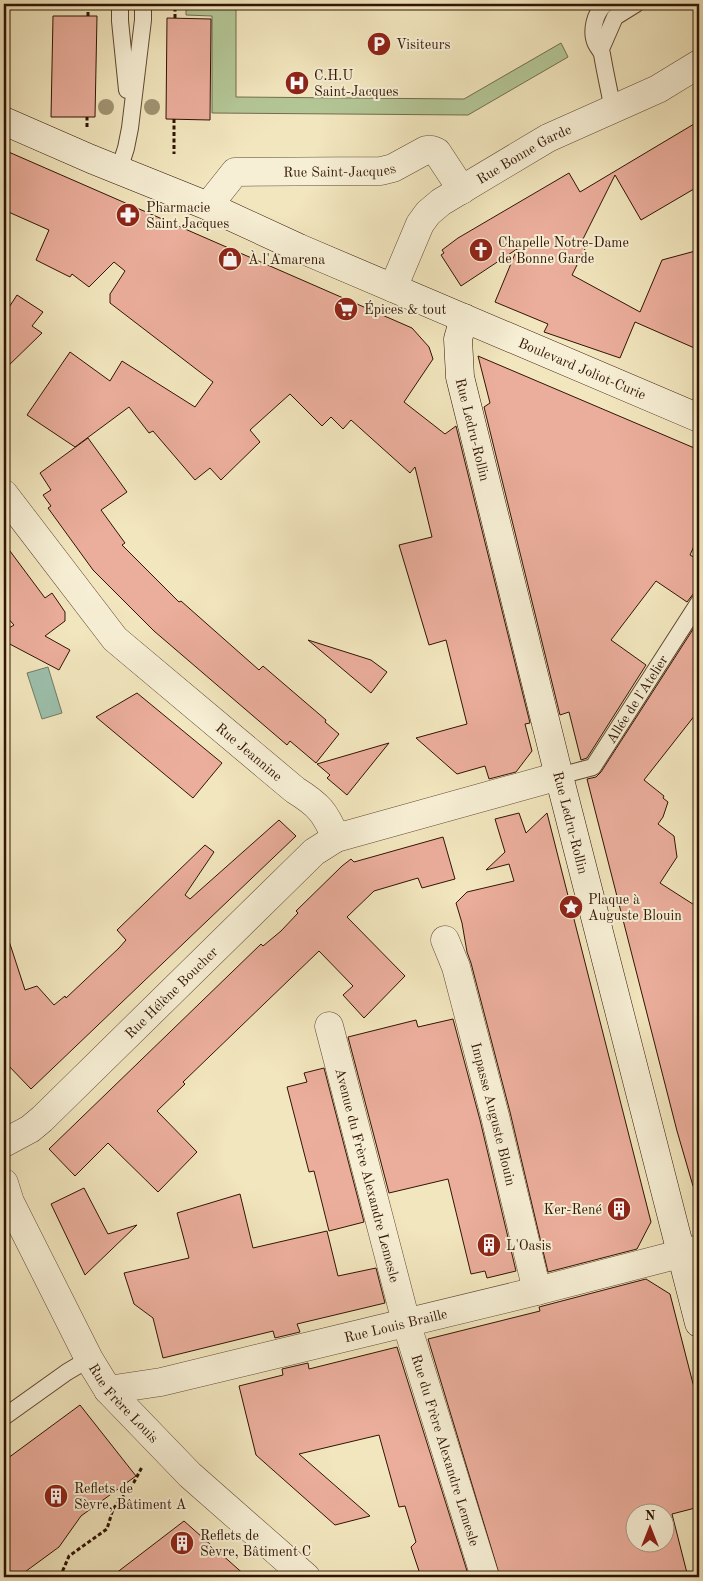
<svg xmlns="http://www.w3.org/2000/svg" width="703" height="1581" font-family="'Old Standard TT',serif">
<rect width="100%" height="100%" fill="#f2e6be"/>
<filter id="stains"><feTurbulence type="fractalNoise" baseFrequency=".004" numOctaves="4"/><feColorMatrix values="0 0 0 0 .2 0 0 0 0 .09 0 0 0 0 .02 0 0 0 .5 -.17"/></filter>
<radialGradient id="worn" r=".72"><stop offset=".6" stop-color="#630" stop-opacity="0"/><stop offset="1" stop-color="#630" stop-opacity=".3"/></radialGradient>
<polygon fill="#b4c696" stroke="#726d4c" points="186,4 236,4 236,97 464,99 561,43 568,57 468,115 212,113 212,16 186,15"/>
<polygon fill="#9cc0ac" stroke="#717b68" points="48,667 62,713 42,719 27,673"/>
<g fill="#ebae9c" stroke="#301403" fill-rule="evenodd">
<polygon points="53,16 97,16 95,117 51,117"/>
<polygon points="167,18 211,19 210,120 166,119"/>
<polygon points="699,121 699,186 641,220 615,175 582,241 587,245 572,275 640,312 662,260 699,250 699,350 635,322 620,358 544,332 548,324 495,302 517,249 461,286 441,255 444,253 442,250 458,238 569,173 580,192"/>
<polygon points="4,150 412,328 429,347 433,359 404,402 445,434 456,426 530,723 525,724 532,751 516,772 489,779 485,766 457,774 416,738 467,724 446,640 429,645 399,545 432,537 415,467 410,473 351,420 343,429 331,417 322,426 290,394 250,430 260,442 221,480 210,468 195,480 153,431 149,433 129,407 75,447 27,415 70,352 110,381 122,361 195,407 213,382 110,303 110,294 125,271 114,262 89,287 72,274 70,277 36,260 49,230 4,210"/>
<polygon points="17,295 43,312 32,326 42,333 4,370 4,315"/>
<polygon points="478,356 699,450 699,535 690,555 699,560 699,592 694,593 687,602 656,581 611,640 646,665 587,758 581,760 569,712 560,715 484,407 490,403"/>
<polygon points="88,438 127,492 101,510 125,543 122,545 179,602 181,601 259,670 263,666 326,720 325,722 339,734 316,763 290,741 287,745 154,631 93,570 48,508 51,506 43,495 51,490 40,473"/>
<polygon points="4,543 45,598 52,593 65,612 65,621 45,636 70,650 59,670 4,641 4,631 14,625 4,614"/>
<polygon points="699,620 699,710 644,780 664,796 663,798 668,802 663,817 658,824 674,836 677,857 660,883 699,908 699,1185 693,1186 677,1131 587,779 596,777 601,772"/>
<polygon points="308,640 371,660 387,672 371,693"/>
<polygon points="137,693 222,763 193,798 96,717"/>
<polygon points="389,743 347,795 327,778 330,775 317,764"/>
<polygon points="519,813 526,833 547,813 651,1222 637,1249 548,1272 510,1112 471,963 467,952 462,923 456,903 467,892 514,881 509,864 486,870 505,852 495,819"/>
<polygon points="279,820 296,836 31,1089 4,1061 4,942 9,941 25,990 37,986 54,1005 65,996 66,998 119,948 126,940 117,930 205,845 214,852 185,895 190,899"/>
<polygon points="443,837 455,879 422,888 418,878 374,891 347,917 405,976 364,1018 343,995 353,986 319,951 183,1082 185,1084 157,1111 197,1152 158,1192 108,1143 75,1176 49,1149 261,944 263,946 281,931 298,913 296,911 342,866 351,859 354,862"/>
<polygon points="453,1019 480,1120 516,1271 487,1278 485,1271 471,1274 448,1179 389,1193 348,1037 416,1020 418,1027"/>
<polygon points="324,1068 364,1222 329,1231 314,1171 309,1172 287,1087 307,1082 304,1073"/>
<polygon points="84,1188 108,1234 137,1225 85,1275 51,1204"/>
<polygon points="240,1194 253,1248 327,1231 338,1276 376,1268 385,1303 297,1324 300,1332 275,1338 273,1331 163,1358 153,1318 134,1304 124,1273 189,1258 177,1213"/>
<path d="M646,1279l24,15 29,113v100l-27,7 16,63h-188l-72,-238 112,-28 -1,-4zM636,1514h30v30h-30z"/>
<polygon points="397,1347 468,1574 457,1577 421,1577 411,1547 416,1542 405,1506 399,1507 379,1435 299,1454 370,1516 335,1525 256,1455 239,1386 283,1375 282,1369 308,1363 309,1369"/>
<polygon points="80,1405 136,1476 81,1516 59,1547 18,1577 4,1577 4,1461"/>
<polygon points="184,1521 247,1577 111,1577"/>
</g>
<g fill="none" stroke-linecap="round" stroke-linejoin="round">
<g stroke="#604832" stroke-width="18">
<g id="lane">
<polyline points="120,4 120,21 127,90"/>
<path d="M605,4c-10,9 -15,27 -9,40 2,4 4,5 6,10 3,18 7,36 11,55"/>
<polyline points="601,49 615,17 636,4"/>
<polyline points="119,170 126,148 130,128 143,20 143,4"/>
<path id="s1" d="M559,776l34,-9 106,-165"/>
<polyline points="4,1417 67,1372 89,1359"/>
</g>
</g>
<g stroke="#604832" stroke-width="29">
<g id="street">
<path id="s2" d="M208,206l27,-34 146,-1 12,-3 33,-18h6l5,2 25,38"/>
<path id="s3" d="M393,288l27,-64 8,-11 13,-11 107,-64 110,-49 41,-25"/>
<path id="s4" d="M4,494l111,145 180,151c24,15 30,22 41,48l223,-62"/>
<path id="s5" d="M445,940l11,27 39,149 42,175"/>
<path id="s6" d="M329,1026l77,296 79,255"/>
<path id="s7" d="M4,1143l26,-14 12,-10 272,-267 22,-14"/>
<path id="s8" d="M4,1183l6,19 79,157 19,31 82,85 116,102"/>
<path id="s9" d="M108,1390l53,-8 376,-91 162,-42"/>
</g>
</g>
<g stroke="#301403" stroke-width="29">
<g id="secondary">
<path id="s10" d="M4,121l87,38 117,47 91,42 400,170"/>
<path id="s11" d="M464,318l-6,21 2,38 99,399 140,547"/>
</g>
</g>
<g stroke="#301403" stroke-width="3" stroke-dasharray="4 2.5" stroke-linecap="butt">
<polyline points="88,16 88,4"/>
<polyline points="175,18 175,4"/>
<polyline points="174,119 174,154"/>
<polyline points="87,127 87,117"/>
<polyline points="60,1577 69,1556 107,1529 113,1509 133,1484 142,1467"/>
</g>
<use href="#lane" stroke="#f7efd5" stroke-width="16"/>
<use href="#street" stroke="#f7efd5" stroke-width="28"/>
<use href="#secondary" stroke="#f7efd5" stroke-width="28"/>
</g>
<g fill="#a19573">
<circle cx="106" cy="107" r="8"/>
<circle cx="152" cy="107" r="8"/>
</g>
<defs>
<g id="parking-disc" transform="scale(1.25)"><circle r="9.5" fill="#8f2418" stroke="#f7efd5"/><path d="M-3.5-5.5H1a3.5 3.5 0 0 1 0 7H-1V5.5H-3.5ZM-1-3.4V-.6H.8a1.4 1.4 0 0 0 0-2.8Z" fill="#fff"/></g>
<g id="hospital-disc" transform="scale(1.25)"><circle r="9.5" fill="#8f2418" stroke="#f7efd5"/><path d="M-5-5h3v3.5h4V-5h3V5h-3V1.5h-4V5h-3Z" fill="#fff"/></g>
<g id="pharmacy-disc" transform="scale(1.25)"><circle r="9.5" fill="#8f2418" stroke="#f7efd5"/><path d="M-2-6h4v4h4v4h-4v4h-4v-4h-4v-4h4Z" fill="#fff"/></g>
<g id="church-disc" transform="scale(1.25)"><circle r="9.5" fill="#8f2418" stroke="#f7efd5"/><path d="M-1.2-6h2.4v3.5h3.3v2.4h-3.3V6h-2.4V-.1h-3.3v-2.4h3.3Z" fill="#fff"/></g>
<g id="shop-disc" transform="scale(1.25)"><circle r="9.5" fill="#8f2418" stroke="#f7efd5"/><path d="M-5-2.5h2.3a2.7 3.5 0 0 1 5.4 0H5L5.5 6h-11ZM-1.5-2.5h3a1.5 2.3 0 0 0-3 0Z" fill="#fff"/></g>
<g id="supermarket-disc" transform="scale(1.25)"><circle r="9.5" fill="#8f2418" stroke="#f7efd5"/><path d="M-6-5.5h2.5l.6 2H6L4.5 2H-2.5L-4.4-4H-6ZM-1.5 3.2a1.3 1.3 0 1 0 .1 0ZM3 3.2a1.3 1.3 0 1 0 .1 0Z" fill="#fff"/></g>
<g id="sight-disc" transform="scale(1.25)"><circle r="9.5" fill="#8f2418" stroke="#f7efd5"/><path d="M0-6L1.8-2.2L6-1.7L2.9 1.2L3.7 5.4L0 3.3L-3.7 5.4L-2.9 1.2L-6-1.7L-1.8-2.2Z" fill="#fff"/></g>
<g id="building-disc" transform="scale(1.25)"><circle r="9.5" fill="#8f2418" stroke="#f7efd5"/><path d="M-4-6H4V6H1V3H-1V6H-4ZM-2.5-4.3h1.7v1.8h-1.7ZM.8-4.3h1.7v1.8H.8ZM-2.5-1h1.7V.8h-1.7ZM.8-1h1.7V.8H.8Z" fill="#fff"/></g>
</defs>
<g fill-rule="evenodd">
<use href="#parking-disc" x="379" y="44"/>
<use href="#hospital-disc" x="297" y="83"/>
<use href="#pharmacy-disc" x="128" y="215"/>
<use href="#church-disc" x="481" y="250"/>
<use href="#shop-disc" x="230" y="259"/>
<use href="#supermarket-disc" x="346" y="309"/>
<use href="#sight-disc" x="571" y="907"/>
<use href="#building-disc" x="619" y="1209"/>
<use href="#building-disc" x="489" y="1245"/>
<use href="#building-disc" x="56" y="1496"/>
<use href="#building-disc" x="182" y="1543"/>
</g>
<g text-anchor="middle" stroke-width="4" stroke-linejoin="round" paint-order="stroke">
<g font-size="14" fill="#301403" stroke="#f7efd5" text-anchor="start">
<text x="396" y="49">Visiteurs</text>
<text x="314" y="80">C.H.U<tspan x="314" dy="16">Saint-Jacques</tspan></text>
<text x="146" y="212">Pharmacie<tspan x="146" dy="16">Saint Jacques</tspan></text>
<text x="498" y="247">Chapelle Notre-Dame<tspan x="498" dy="16">de Bonne Garde</tspan></text>
<text x="248" y="264">À l'Amarena</text>
<text x="364" y="314">Épices &amp; tout</text>
<text x="588" y="904">Plaque à<tspan x="588" dy="16">Auguste Blouin</tspan></text>
<text x="602" y="1214" text-anchor="end">Ker-René</text>
<text x="506" y="1250">L'Oasis</text>
<text x="74" y="1493">Reflets de<tspan x="74" dy="16">Sèvre, Bâtiment A</tspan></text>
<text x="200" y="1540">Reflets de<tspan x="200" dy="16">Sèvre, Bâtiment C</tspan></text>
</g>
<g font-size="14" fill="#301403" stroke="#f7efd5">
<text dy="5" stroke="none"><textPath href="#s3" startOffset="196">Rue Bonne Garde</textPath></text>
<text dy="5" stroke="none"><textPath href="#s2" startOffset="148">Rue Saint-Jacques</textPath></text>
<text dy="5" stroke="none"><textPath href="#s10" startOffset="629">Boulevard Joliot-Curie</textPath></text>
<text dy="5" stroke="none"><textPath href="#s11" startOffset="114">Rue Ledru-Rollin</textPath></text>
<text dy="5" stroke="none"><textPath href="#s1" startOffset="116">Allée de l'Atelier</textPath></text>
<text dy="5" stroke="none"><textPath href="#s4" startOffset="358">Rue Jeannine</textPath></text>
<text dy="5" stroke="none"><textPath href="#s11" startOffset="519">Rue Ledru-Rollin</textPath></text>
<text dy="5" stroke="none"><textPath href="#s7" startOffset="226">Rue Hélène Boucher</textPath></text>
<text dy="5" stroke="none"><textPath href="#s5" startOffset="181">Impasse Auguste Blouin</textPath></text>
<text dy="5" stroke="none"><textPath href="#s6" startOffset="154">Avenue du Frère Alexandre Lemesle</textPath></text>
<text dy="5" stroke="none"><textPath href="#s9" startOffset="295">Rue Louis Braille</textPath></text>
<text dy="5" stroke="none"><textPath href="#s8" startOffset="252">Rue Frère Louis</textPath></text>
<text dy="5" stroke="none"><textPath href="#s6" startOffset="440">Rue du Frère Alexandre Lemesle</textPath></text>
</g>
</g>
<rect width="703" height="1581" fill="none" stroke="#f2e6be" stroke-width="20"/>
<rect x="5" y="5" width="693" height="1571" fill="none" stroke="#301403" stroke-width="2.5"/>
<rect x="10" y="10" width="683" height="1561" fill="none" stroke="#301403"/>
<g transform="translate(650 1528)"><circle r="24" fill="#f7efd5" stroke="#a79781"/>
<path d="M0-4L9 19L0 12L-9 19Z" fill="#8f2418"/>
<text y="-8" font-size="14" font-weight="bold" text-anchor="middle" fill="#301403">N</text>
</g>
<rect width="100%" height="100%" filter="url(#stains)"/>
<rect width="100%" height="100%" fill="url(#worn)"/>
</svg>
